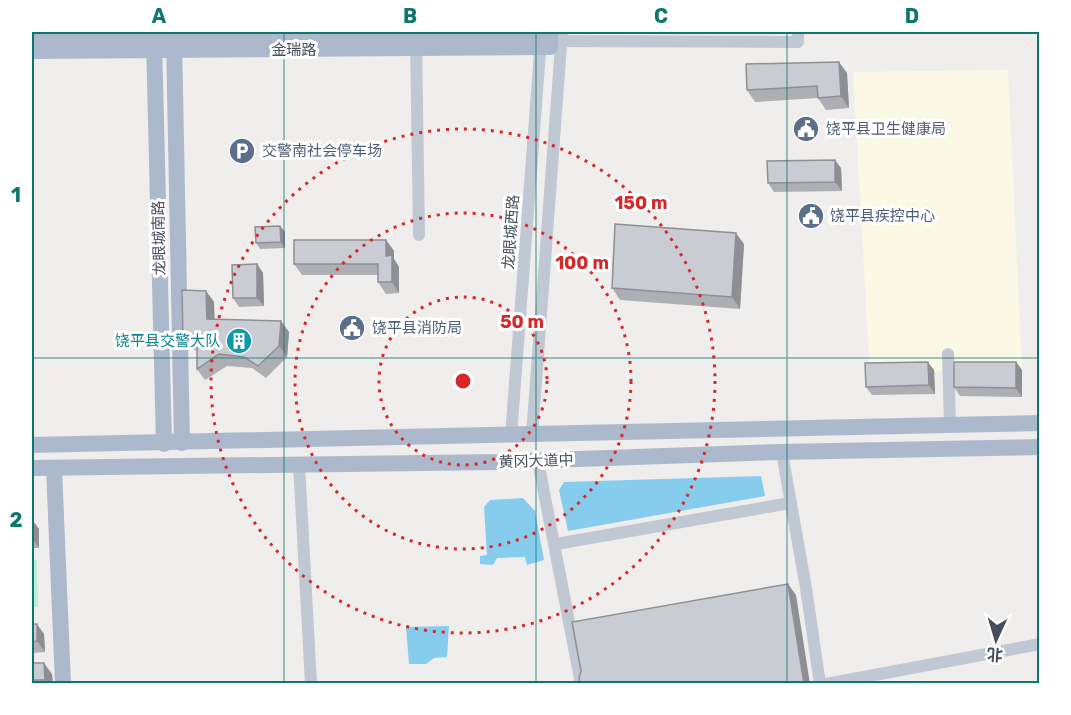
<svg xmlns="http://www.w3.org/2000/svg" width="1071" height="715" font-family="Rubik,'Noto Sans SC',sans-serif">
<rect width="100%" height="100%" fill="#f0eeed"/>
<polygon fill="#fcf8e6" points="1008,70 1022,370 871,372 869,358 853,72"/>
<polygon fill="#baefd5" points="32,560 37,560 38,607 32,607"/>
<g fill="#86cced">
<polygon points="761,476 765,496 568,531 559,490 564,482"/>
<polygon points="523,498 535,511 544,560 527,565 525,557 497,558 493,565 480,564 480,556 487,555 484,507 490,500"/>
<polygon points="449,626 447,657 434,658 426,664 409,664 406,627"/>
</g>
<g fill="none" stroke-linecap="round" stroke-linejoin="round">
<g stroke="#c0c8d3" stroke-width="12">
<polyline points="416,41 419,235"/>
<polyline points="554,41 798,42 798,32"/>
<polyline points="948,354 950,425"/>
<polyline points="532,435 562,32"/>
<polyline points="511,436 541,39"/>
<polyline points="782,453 806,588 820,684"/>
<polyline points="538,461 581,684"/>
<polyline points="299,464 311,684"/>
<polyline points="556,544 790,503"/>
<polyline points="826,684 1040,644"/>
</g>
<g stroke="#acb9cd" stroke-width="16">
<polyline points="32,39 550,36 550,47 32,51"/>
<polyline points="174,39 182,443"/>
<polyline points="154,41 164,444"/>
<polyline points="32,445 1040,423"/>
<polyline points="32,468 497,462 779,452 1040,447"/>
<polyline points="54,468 63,684"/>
</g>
</g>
<g fill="#adafb5">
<polygon points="847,73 849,108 826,110 818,98 755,102 747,90"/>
<polygon points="841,168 842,191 774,192 768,183"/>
<polygon points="280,226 285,232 285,248 260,249 256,243"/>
<polygon points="386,240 394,251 394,259 399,267 399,293 386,294 378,282 378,275 302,275 294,264"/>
<polygon points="744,244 740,309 620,300 612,288"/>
<polygon points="257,264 263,273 264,306 239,307 233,298"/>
<polygon points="206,291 214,302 214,319 289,332 287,357 266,378 252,368 227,366 205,380 197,369 197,350 191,350 183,339"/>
<polygon points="1016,362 1022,370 1022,397 960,396 954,387"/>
<polygon points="934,370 935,394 872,395 866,387"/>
<polygon points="32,521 33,521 39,529 39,548 32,548"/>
<polygon points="32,624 44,634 45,652 32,653"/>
<polygon points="32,663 52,674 53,684 32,684"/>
</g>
<g fill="#8d8f94">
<polygon points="839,62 847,73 849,108 841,96"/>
<polygon points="835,160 841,168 842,191 835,182"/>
<polygon points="280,226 285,232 285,248 281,242"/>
<polygon points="736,233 744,244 740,309 732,297"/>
<polygon points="386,240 394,251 394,259 399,267 399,293 392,282 386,256"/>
<polygon points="257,264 263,273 264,306 257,298"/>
<polygon points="206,291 214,302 215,330 207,319"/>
<polygon points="281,321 289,332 287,357 279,346"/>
<polygon points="928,362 934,370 935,394 929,385"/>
<polygon points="1016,362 1022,370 1022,397 1016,388"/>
<polygon points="33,521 39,529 39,548 33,539"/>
<polygon points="788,584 796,595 810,684 804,684"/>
<polygon points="37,624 44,634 45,652 37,641"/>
<polygon points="44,663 52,674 53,684 48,684 45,680"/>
</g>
<g fill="#c9ccd3" stroke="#8d8f94" stroke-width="1.5">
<polygon points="839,62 841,96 818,98 817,86 747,90 746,64"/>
<polygon points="835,160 835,182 768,183 767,161"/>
<polygon points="615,224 736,233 732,297 612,288"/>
<polygon points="280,226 281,242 256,243 255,227"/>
<polygon points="294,240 386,240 386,256 392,255 392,282 378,282 378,264 294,264"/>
<polygon points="257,264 257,298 233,298 232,265"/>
<polygon points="182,290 206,291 207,319 281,321 279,346 258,366 244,357 219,354 197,369 197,338 183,339"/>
<polygon points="928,362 929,385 866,387 865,363"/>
<polygon points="954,362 1016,362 1016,388 954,387"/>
<rect x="32" y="521" width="1" height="18"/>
<polygon points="788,584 804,684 580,684 579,678 581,671 572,622"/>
<polygon points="32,624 37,624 37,641 32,642"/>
<polygon points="32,663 44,663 45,680 32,680"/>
</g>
<path fill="none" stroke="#0f766e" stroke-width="1.5" stroke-opacity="0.55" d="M284,32v652M536,32v652M787,32v652M32,358h1008"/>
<g fill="none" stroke="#d62828" stroke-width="3" stroke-dasharray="3 6">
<circle cx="463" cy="381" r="84"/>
<circle cx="463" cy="381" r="168"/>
<circle cx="463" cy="381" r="252"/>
</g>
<defs>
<g id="civic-disc" transform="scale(1.35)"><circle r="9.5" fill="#5c6f8a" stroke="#fff"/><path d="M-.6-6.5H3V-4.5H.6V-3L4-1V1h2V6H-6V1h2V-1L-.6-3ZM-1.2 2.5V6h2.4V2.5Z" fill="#fff"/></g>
<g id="parking-disc" transform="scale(1.35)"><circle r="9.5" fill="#5c6f8a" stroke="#fff"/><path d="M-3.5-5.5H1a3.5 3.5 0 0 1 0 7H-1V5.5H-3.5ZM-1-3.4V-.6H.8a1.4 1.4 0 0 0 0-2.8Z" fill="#fff"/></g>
<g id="building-disc" transform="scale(1.35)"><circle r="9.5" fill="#0f9aa8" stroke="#fff"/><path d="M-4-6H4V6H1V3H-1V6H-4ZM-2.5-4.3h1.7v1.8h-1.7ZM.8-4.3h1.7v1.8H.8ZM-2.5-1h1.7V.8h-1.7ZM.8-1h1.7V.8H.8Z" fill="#fff"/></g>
</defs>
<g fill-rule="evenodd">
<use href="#civic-disc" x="806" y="129"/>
<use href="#parking-disc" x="242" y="151"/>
<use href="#civic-disc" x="811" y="216"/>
<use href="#civic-disc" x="352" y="328"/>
<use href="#building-disc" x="239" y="341"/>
</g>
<g text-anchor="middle" stroke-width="6" stroke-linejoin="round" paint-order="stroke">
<g font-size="15" fill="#454e5b" stroke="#fff">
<text x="294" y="55">金瑞路</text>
<text transform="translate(511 232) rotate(-86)" y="5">龙眼城西路</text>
<text transform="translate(159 238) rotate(-91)" y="5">龙眼城南路</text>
<text transform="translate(536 461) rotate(-2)" y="5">黄冈大道中</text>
</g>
<g font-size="15" fill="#4e5e75" stroke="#fff" text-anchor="start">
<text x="826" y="134">饶平县卫生健康局</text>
<text x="262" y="156">交警南社会停车场</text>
<text x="830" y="221">饶平县疾控中心</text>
<text x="372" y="333">饶平县消防局</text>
</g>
<g font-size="15" fill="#0d838f" stroke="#fff" text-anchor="end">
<text x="220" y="346">饶平县交警大队</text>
</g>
</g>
<circle cx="463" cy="381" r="9" fill="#d62828" stroke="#fff" stroke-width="3"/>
<g font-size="18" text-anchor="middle" font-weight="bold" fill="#d62828" stroke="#fff" stroke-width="6" stroke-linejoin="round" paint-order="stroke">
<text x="641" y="209">150 m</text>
<text x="582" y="269">100 m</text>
<text x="522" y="328">50 m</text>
</g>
<rect width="1071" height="715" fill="none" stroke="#ffffff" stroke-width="66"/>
<g transform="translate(996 640) rotate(184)" stroke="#ffffff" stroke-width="4.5" paint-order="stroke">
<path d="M0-4.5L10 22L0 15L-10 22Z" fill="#454e5b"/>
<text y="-9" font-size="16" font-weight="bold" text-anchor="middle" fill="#454e5b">北</text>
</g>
<rect x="33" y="33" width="1005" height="649" fill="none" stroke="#0f766e" stroke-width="2"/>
<g font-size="20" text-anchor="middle" font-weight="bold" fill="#0f766e">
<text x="159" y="23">A</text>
<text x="410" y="23">B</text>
<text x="661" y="23">C</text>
<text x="912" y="23">D</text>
<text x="16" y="202">1</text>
<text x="16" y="527">2</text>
</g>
</svg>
